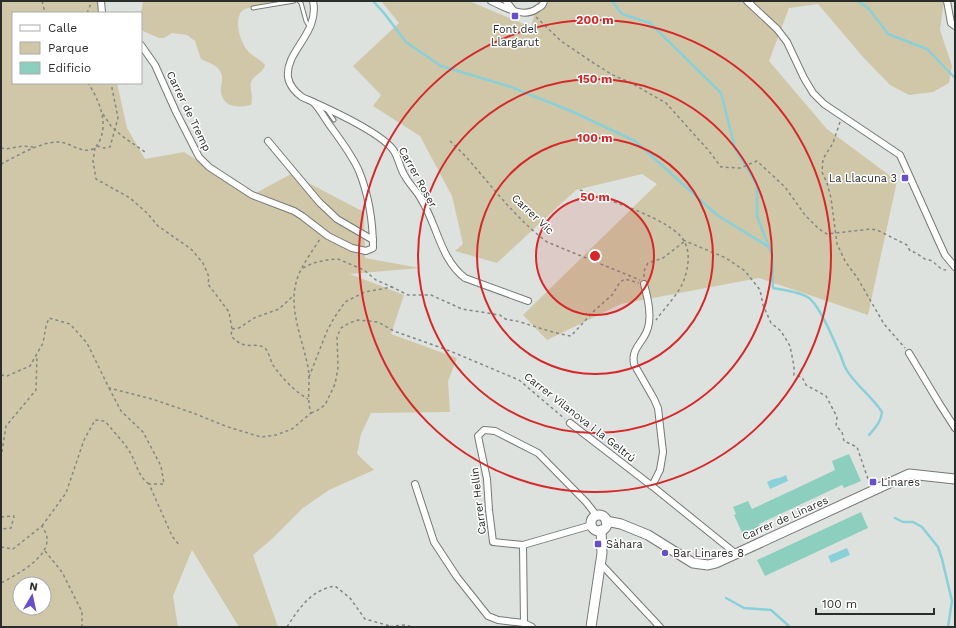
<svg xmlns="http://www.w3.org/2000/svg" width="956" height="628" font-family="'Work Sans',sans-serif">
<rect width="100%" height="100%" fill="#dee2de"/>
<g fill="#cfc7a7" fill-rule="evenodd">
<path d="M1,1h98l3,12h-89v70h104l10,45 18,31 39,-7 68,43 39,-21 73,38 1,46 55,10 -70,6 54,21 -13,39 66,24 -9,23 2,31 -79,1 -10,21 -4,20 17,16 -45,20 -26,18 -30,30 -20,17 25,72h-39l-47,-77 -19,46 5,31h-177zM20,584h24v24h-24z"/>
<path d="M143,1h134c-8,2 -29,6 -34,9 -10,8 -3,33 5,41 5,6 13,8 17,14 -2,8 -11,10 -14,17 -2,6 3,13 0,23 -12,3 -28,3 -30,-13 -1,-6 3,-13 0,-19 -3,-8 -12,-10 -20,-14l-6,-18 -8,-6 -15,-2 -8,5h-5l-16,-7 -2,-3v-15z"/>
<polygon points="381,1 469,1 531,27 538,1 944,1 940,30 952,66 949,83 933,92 909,95 890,85 863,57 818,4 789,8 769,61 827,129 897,181 868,315 759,278 621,304 547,340 523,315 657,184 642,174 576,190 497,263 455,251 463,244 452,196 420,136 373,106 381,95 353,66 399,23"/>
</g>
<g fill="#8ad0d9">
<path d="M786,475l2,6 -18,8 -3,-7c7,-4 12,-3 19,-7z"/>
<polygon points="847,548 850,555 831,563 828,556"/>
</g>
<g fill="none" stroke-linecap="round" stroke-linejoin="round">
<g stroke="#8ad0d9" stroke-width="2.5">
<polyline points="373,1 384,13 406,42 441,66 508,86 571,111 635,141 717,215 769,247"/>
<path d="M612,1l10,13 28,9 71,70 14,55 22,37v31l15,39 1,33c11,2 28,4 36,10 11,8 24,40 30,54 3,5 4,12 7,17 9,16 26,27 36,43 -1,10 -7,16 -13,23"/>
<polyline points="858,1 869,9 888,34 927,49 955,78"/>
<polyline points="895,518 903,522 913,522 922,527 938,547 942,559 952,601 948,627"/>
<polyline points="726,598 744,608 771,610 790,627"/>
</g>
</g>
<g fill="#8ccfbf">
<polygon points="849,454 861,481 844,488 842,485 759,524 761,529 744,537 734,515 736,514 733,507 748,501 752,509 795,489 835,470 832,461"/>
<polygon points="861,512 868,528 765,576 757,560"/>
</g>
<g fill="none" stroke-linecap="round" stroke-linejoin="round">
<g stroke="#757976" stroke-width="5">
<g id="lane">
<polyline points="299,1 301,3 306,21 309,26"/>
<polyline points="253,8 294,1"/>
<polyline points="327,110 334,120"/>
</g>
</g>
<g stroke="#757976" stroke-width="8">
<g id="street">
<polyline points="101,1 102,13"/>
<path d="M491,1c15,7 33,18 47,7 4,-2 5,-3 6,-7"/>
<polyline points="506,1 513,10"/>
<polyline points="747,1 777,29 787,42 804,78 813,93 824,104 900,155 939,242 945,255 955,267"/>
<polyline points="947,1 951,23 955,26"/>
<path d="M141,45l14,20 21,47 23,45 10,10 43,28 42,16 8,5 26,20 24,12 14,3 7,-3c0,-26 -4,-52 -14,-77 -7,-16 -18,-30 -28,-44 -6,-8 -11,-18 -18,-25 -3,-2 -8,-3 -11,-5 -6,-4 -13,-12 -14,-20 -3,-26 32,-44 25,-76"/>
<path d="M313,102c20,9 70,32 81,49 5,8 6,18 11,25 4,8 12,15 16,23 16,25 19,60 44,79l63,23"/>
<polyline points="268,141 319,202 337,219 373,240"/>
<path d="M644,284c4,15 9,35 2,49 -5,11 -15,17 -12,31l20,35 4,9 5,44 -3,18 -8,16"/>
<polyline points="909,353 939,403 955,428"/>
<polyline points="570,423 652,486 735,553"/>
<polyline points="415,484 434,542 457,577 488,616 498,620 524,623 532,627"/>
<polyline points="592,525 523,545 493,542 489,510 487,479 478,436 484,430 495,431 538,453 586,502 597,516"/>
<polyline points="523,545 524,623"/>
<polyline points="601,564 660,627"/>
</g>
</g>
<g stroke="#757976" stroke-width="11">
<g id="secondary">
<circle cx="599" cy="523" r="8"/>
<polyline points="606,521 621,524 648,535 693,563 708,565 716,563 909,474 955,479"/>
<polyline points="591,627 602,553 601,530"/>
</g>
</g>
<g stroke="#848784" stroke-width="1.5" stroke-dasharray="3 3" stroke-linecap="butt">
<polyline points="42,1 45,13"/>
<polyline points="87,13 92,1"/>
<path d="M536,17l25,24 31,21 19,12 22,10 33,19 43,48 12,16 19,1 17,-7 28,26 20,28 14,14 8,5 44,-5 6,1 30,15 3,6c6,1 10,5 15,8 2,0 5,1 7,2 6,4 8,10 17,9"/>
<polyline points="103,114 111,126 122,136 145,152"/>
<polyline points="840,122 833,143 823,159 822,172 827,183 831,198 837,244 845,261 858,279 884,324 905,348"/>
<path d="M450,141c8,8 17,16 24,25 23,27 45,55 73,76l93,38"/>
<polyline points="97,146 104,148 110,147 118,118 111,83"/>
<polyline points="1,148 6,149 23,146 35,147"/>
<path d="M95,148l-2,13 3,18 34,19 17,15 11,13 33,23 12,14 6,14 -1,7 21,28 3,17 -1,7c15,16 23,5 34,12 4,4 5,12 8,17 9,13 21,26 35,34"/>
<path d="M1,164c16,-8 39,-22 57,-22 11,0 21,10 32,8 5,-1 8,-5 10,-10 8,-19 -1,-40 -12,-57"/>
<path d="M580,190c25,9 92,29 104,51 7,12 4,27 0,39 -4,12 -20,29 -28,40"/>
<polyline points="683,240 726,258 745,271 760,290 763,305 771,323 781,331 790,346 794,366 794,375 802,377 806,385 826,396 837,417 836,426 842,432 844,441 857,447 869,482"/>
<polyline points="303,268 313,263 327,260 338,259 364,270 376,280 392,287"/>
<polyline points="644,277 644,271 648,263 663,258 685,241"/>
<polyline points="232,329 239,328 254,318 279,309 293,296"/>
<path d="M1,375l6,1 23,-10 13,-23 3,-17 3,-8 21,6 17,19 22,45 43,11 41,14 35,14 33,10 15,-2 16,-6 19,-16c-5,-15 0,-31 -3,-46 -6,-30 -22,-63 -9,-93 5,-12 14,-24 21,-35"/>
<path d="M309,377l18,-46 7,-13 11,-16 20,-10 27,-5 16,8h23l31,14 38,6c7,7 11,4 20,7 17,5 33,11 51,14l22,-24 20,-18 7,-12 5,-3 14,4"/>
<polyline points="109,388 121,411 143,432 161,466 164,484 149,484 172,536 180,546"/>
<polyline points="311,413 318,410 325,405 335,384 338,368 337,337 341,328 349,323 358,320 378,322 394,331 450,351 519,380 565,419"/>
<polyline points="1,458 6,426 36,390 37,355"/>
<polyline points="1,517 14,516 11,528 1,529"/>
<path d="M42,526l24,-33 18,-53 11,-20 10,1c8,10 16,18 23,28 8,11 9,27 21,35"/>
<path d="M1,547l12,2 29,-23c2,4 5,8 5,12 2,20 -31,37 -46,45"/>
<polyline points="45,551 62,572 82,612 82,627"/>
<path d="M287,627c12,-19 24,-37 48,-41l15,12 15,21 25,7"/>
<polyline points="384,627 405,625 413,627"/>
</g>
<use href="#lane" stroke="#fff" stroke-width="3"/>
<use href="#street" stroke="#fff" stroke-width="6"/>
<use href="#secondary" stroke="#fff" stroke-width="9"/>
</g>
<circle cx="595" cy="256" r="59" fill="#d62828" fill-opacity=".12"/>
<g fill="none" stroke="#d62828" stroke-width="2">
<circle cx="595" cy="256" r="59"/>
<circle cx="595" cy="256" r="118"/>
<circle cx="595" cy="256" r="177"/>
<circle cx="595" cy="256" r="236"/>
</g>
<g fill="#684ec7" stroke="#fff" stroke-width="1.5">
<rect x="511" y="12" width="8" height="8" rx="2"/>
<rect x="901" y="174" width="8" height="8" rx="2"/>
<rect x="869" y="478" width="8" height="8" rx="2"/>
<rect x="594" y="540" width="8" height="8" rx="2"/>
<circle cx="665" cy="553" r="4"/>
</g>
<g text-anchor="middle" stroke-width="3" stroke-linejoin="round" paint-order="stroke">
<g font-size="11" fill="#2b2d2b" stroke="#fff" text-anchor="start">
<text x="515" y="33" text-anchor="middle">Font del<tspan x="515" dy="13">Llargarut</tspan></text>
<text x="897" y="182" text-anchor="end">La Llacuna 3</text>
<text x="881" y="486">Linares</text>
<text x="606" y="548">Sàhara</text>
<text x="673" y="557">Bar Linares 8</text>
</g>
<g font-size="11" fill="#2b2d2b" stroke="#fff">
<text transform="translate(189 111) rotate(64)" y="4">Carrer de Tremp</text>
<text transform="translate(418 177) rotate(61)" y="4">Carrer Roser</text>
<text transform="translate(533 214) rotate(43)" y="4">Carrer Vic</text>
<text transform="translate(580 417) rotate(38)" y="4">Carrer Vilanova i la Geltrú</text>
<text transform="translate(478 501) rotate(-97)" y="4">Carrer Hellín</text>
<text transform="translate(785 518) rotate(-24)" y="4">Carrer de Linares</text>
</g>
</g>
<circle cx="595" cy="256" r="6" fill="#d62828" stroke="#fff" stroke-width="2"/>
<g font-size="12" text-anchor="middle" font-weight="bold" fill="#d62828" stroke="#fff" stroke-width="3" stroke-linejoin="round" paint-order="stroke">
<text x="595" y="24">200 m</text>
<text x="595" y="83">150 m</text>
<text x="595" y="142">100 m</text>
<text x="595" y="201">50 m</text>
</g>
<rect width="956" height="628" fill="none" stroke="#2b2d2b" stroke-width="4"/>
<rect x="12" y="12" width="130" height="72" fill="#ffffff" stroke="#aaabaa"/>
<rect x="20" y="25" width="20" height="6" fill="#ffffff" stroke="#aaabaa"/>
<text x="48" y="32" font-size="12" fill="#2b2d2b">Calle</text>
<rect x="20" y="42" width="20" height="12" fill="#cfc7a7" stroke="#aaabaa"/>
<text x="48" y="52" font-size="12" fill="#2b2d2b">Parque</text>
<rect x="20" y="62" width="20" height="12" fill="#8ccfbf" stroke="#aaabaa"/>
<text x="48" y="72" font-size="12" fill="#2b2d2b">Edificio</text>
<g transform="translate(32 596) rotate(9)"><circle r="19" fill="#ffffff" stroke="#aaabaa"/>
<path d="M0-3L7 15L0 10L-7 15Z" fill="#684ec7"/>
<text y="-6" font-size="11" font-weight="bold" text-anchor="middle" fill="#2b2d2b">N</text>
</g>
<path d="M816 608v6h118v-6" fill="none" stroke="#2b2d2b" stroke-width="2"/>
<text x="822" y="608" font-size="12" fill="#2b2d2b" stroke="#ffffff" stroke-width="3" paint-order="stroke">100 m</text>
</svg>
